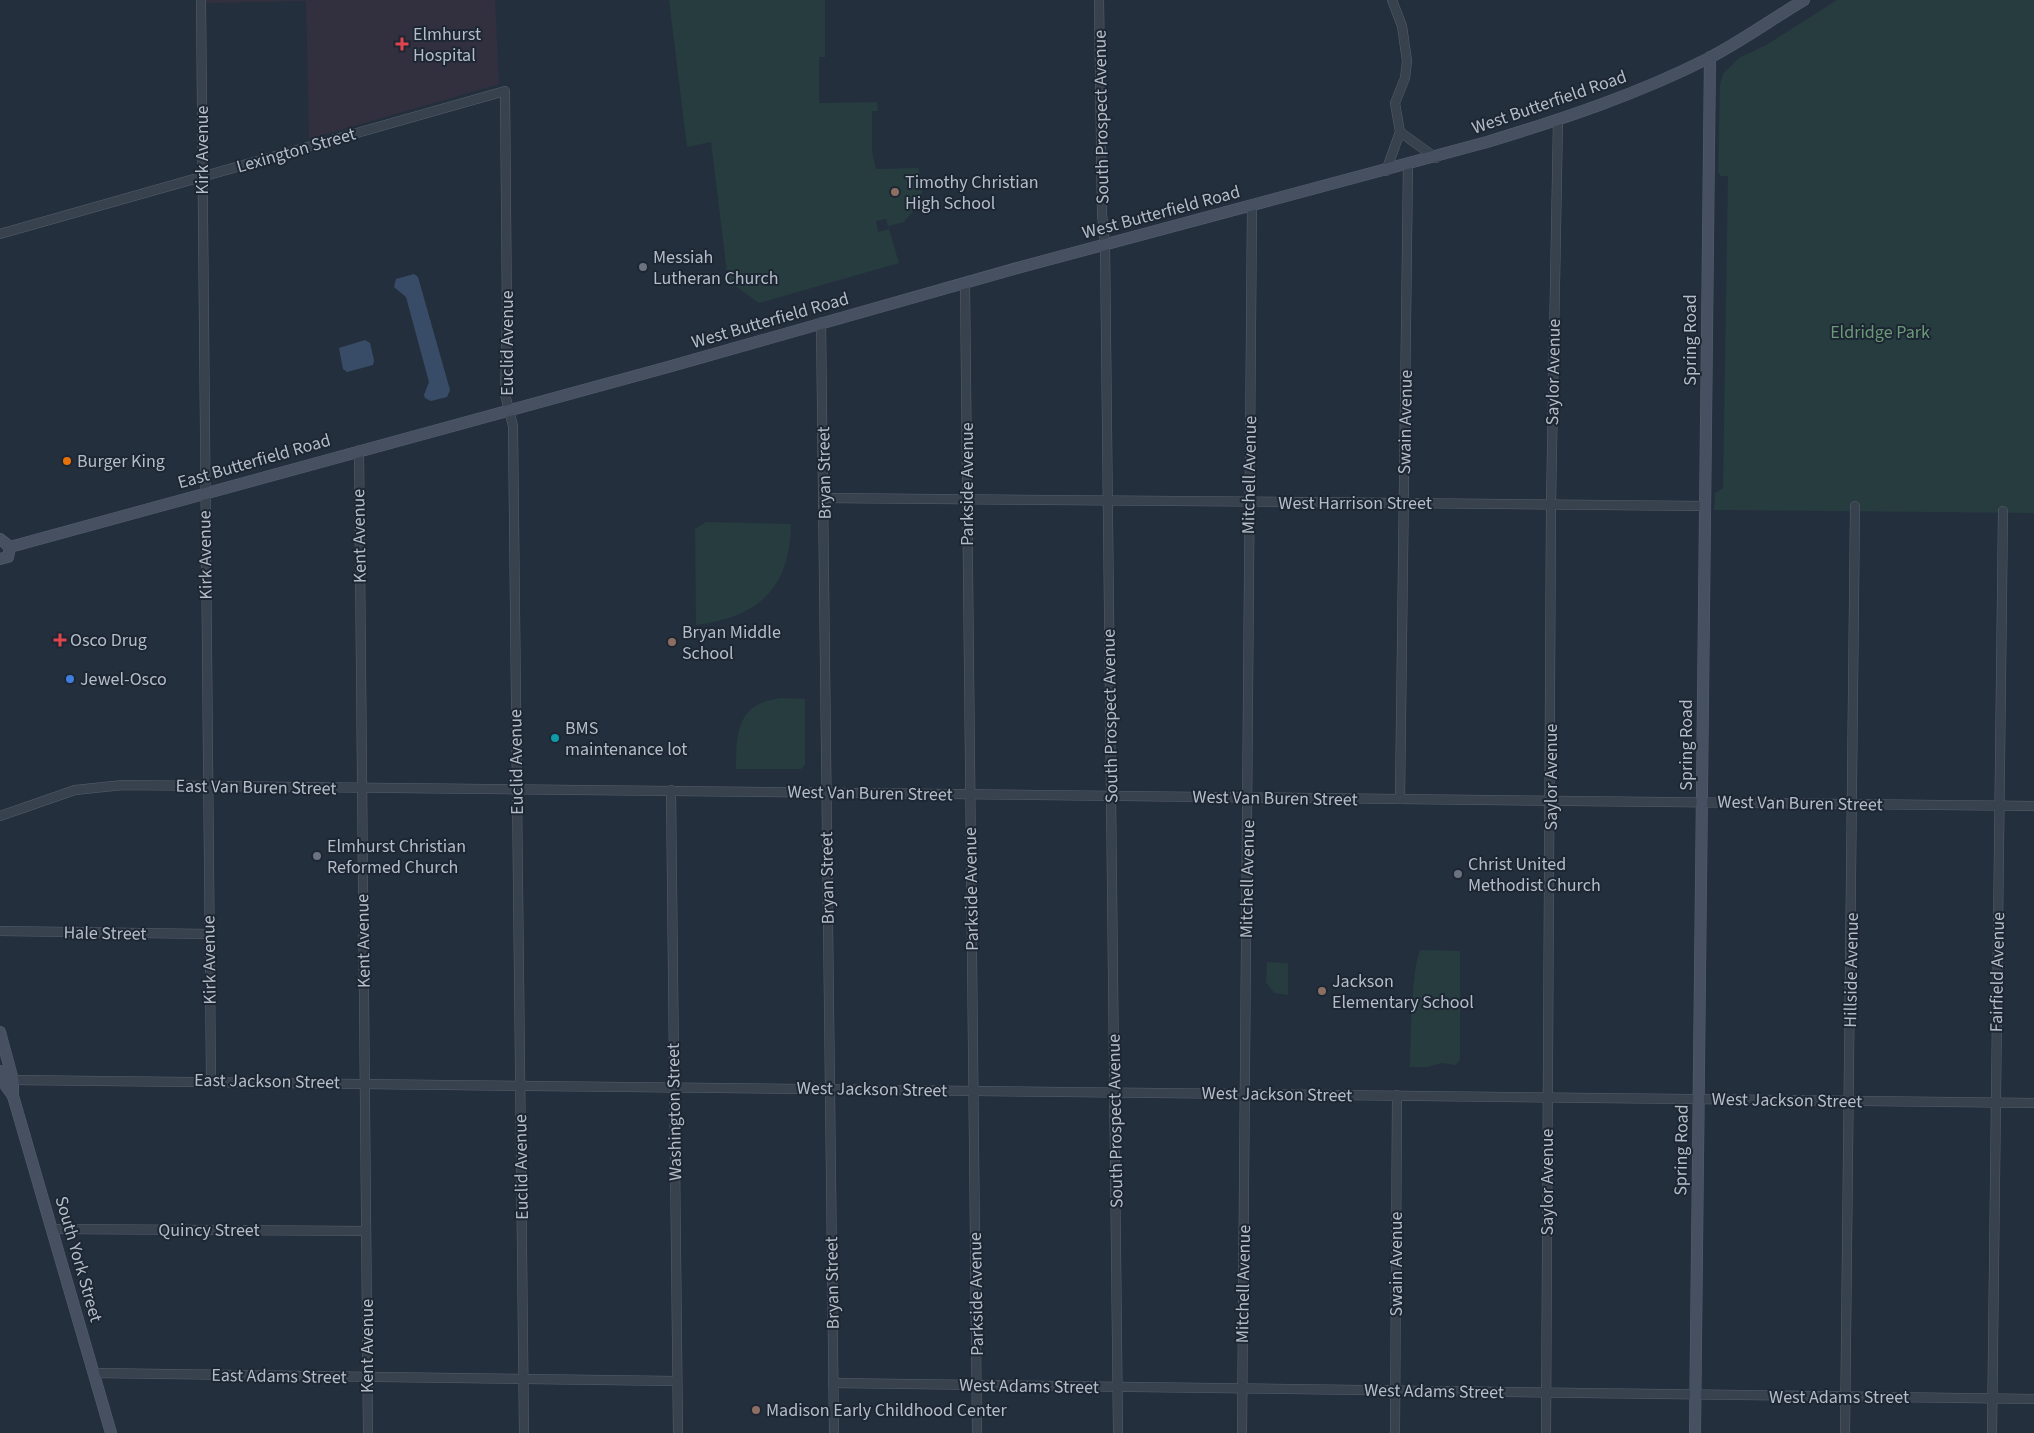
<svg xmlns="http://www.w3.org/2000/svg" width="2034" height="1433" font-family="'Source Sans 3',sans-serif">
<rect width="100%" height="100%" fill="#242f3e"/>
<polygon fill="#32303f" points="205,0 495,0 499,84 309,139 306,1 205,3"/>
<g fill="#263c3f">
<polygon points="669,0 825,0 825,57 819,57 819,103 877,102 878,111 872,111 872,152 876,169 918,168 923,185 921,202 904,222 888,226 886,219 876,221 878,232 889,229 899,263 759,303 728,281 711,142 687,147"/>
<polygon points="1837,0 2034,0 2034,513 1714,510 1715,493 1723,488 1728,176 1721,176 1718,172 1720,85 1723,74 1739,58 1766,45"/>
<path d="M706,522l85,2c-1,65 -33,93 -95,101l-1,-96z"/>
<path d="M781,698l24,1v66l-4,4h-65c0,-38 1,-65 45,-71z"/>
<path d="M1421,950l39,1v108l-4,6 -14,-2 -14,4h-18c0,-18 2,-108 11,-117z"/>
<polygon points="1267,962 1288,963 1288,995 1274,993 1266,982"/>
</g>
<g fill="#394c67">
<polygon points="414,274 418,277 450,390 447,397 431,401 425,398 424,395 429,382 406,297 394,287 396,279"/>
<polygon points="365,340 370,343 374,360 373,365 347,372 343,369 339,348"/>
</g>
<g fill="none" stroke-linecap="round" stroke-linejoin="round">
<g stroke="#565f6c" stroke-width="10">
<g id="street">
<polyline points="201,0 211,1080"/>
<polyline points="1099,0 1102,214 1105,244 1118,1433"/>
<polyline points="1400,132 1436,158"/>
<polyline points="1386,171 1400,132 1395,103 1405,78 1407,61 1402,26 1392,0"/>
<polyline points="0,234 505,91 507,319 505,394 513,426 524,1433"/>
<polyline points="965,284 977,1433"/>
<polyline points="821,322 834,1433"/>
<polyline points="359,450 368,1433"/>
<path d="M824,498c294,0 588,7 882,8"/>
<polyline points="671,790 678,1433"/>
<polyline points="1400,799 1408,165"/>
<polyline points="0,816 75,790 123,785 2034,806"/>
<polyline points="0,931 209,934"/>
<polyline points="13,1080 2034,1103"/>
<polyline points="52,1229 366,1231"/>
<polyline points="94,1373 676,1381"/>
<polyline points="833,1383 2034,1399"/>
<polyline points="1242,1433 1252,206"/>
<polyline points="1395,1433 1397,1095"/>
<polyline points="1546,1433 1551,505 1558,120"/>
<polyline points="1845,1433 1855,506"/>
<polyline points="1992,1433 2003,511"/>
</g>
</g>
<g stroke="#565f6c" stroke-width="12">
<g id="secondary">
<polyline points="0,539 10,547"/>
<path d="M10,547l658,-180 353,-100 466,-125c76,-23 151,-48 222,-84 33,-17 63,-39 95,-58"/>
<polyline points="0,559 8,557 10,547"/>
<polyline points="0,1032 13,1080 13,1096 111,1433"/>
<polyline points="0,1071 3,1082 13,1096"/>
<polyline points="1695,1433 1710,57"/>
</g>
</g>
<use href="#street" stroke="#38414e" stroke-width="9"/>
<use href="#secondary" stroke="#465061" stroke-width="11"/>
</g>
<g fill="#e0444e" stroke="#1d2633" stroke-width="2">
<path d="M399.5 36.5h5v5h5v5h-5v5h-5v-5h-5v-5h5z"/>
<path d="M57.5 632.5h5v5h5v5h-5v5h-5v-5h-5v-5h5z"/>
</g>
<g fill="#8d6e63" stroke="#1d2633" stroke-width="2">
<circle cx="895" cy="192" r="5"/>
<circle cx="672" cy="642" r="5"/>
<circle cx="1322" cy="991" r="5"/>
<circle cx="756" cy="1410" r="5"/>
</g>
<g fill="#6b7280" stroke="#1d2633" stroke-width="2">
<circle cx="643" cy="267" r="5"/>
<circle cx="317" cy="856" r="5"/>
<circle cx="1458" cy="874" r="5"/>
</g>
<circle fill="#e8710a" stroke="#1d2633" stroke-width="2" cx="67" cy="461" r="5"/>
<circle fill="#3f7fe0" stroke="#1d2633" stroke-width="2" cx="70" cy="679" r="5"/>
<circle fill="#0f9aa8" stroke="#1d2633" stroke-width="2" cx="555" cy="738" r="5"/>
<g text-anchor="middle" stroke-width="4" stroke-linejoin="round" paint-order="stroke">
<g font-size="18" fill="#b4bcc9" stroke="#1d2633" text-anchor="start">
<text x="413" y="40">Elmhurst<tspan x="413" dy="21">Hospital</tspan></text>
<text x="905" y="188">Timothy Christian<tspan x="905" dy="21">High School</tspan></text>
<text x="653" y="263">Messiah<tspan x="653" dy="21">Lutheran Church</tspan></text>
<text x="77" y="467">Burger King</text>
<text x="682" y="638">Bryan Middle<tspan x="682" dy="21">School</tspan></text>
<text x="70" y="646">Osco Drug</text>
<text x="80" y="685">Jewel-Osco</text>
<text x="565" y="734">BMS<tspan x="565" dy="21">maintenance lot</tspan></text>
<text x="327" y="852">Elmhurst Christian<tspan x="327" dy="21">Reformed Church</tspan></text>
<text x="1468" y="870">Christ United<tspan x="1468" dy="21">Methodist Church</tspan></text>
<text x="1332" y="987">Jackson<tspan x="1332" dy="21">Elementary School</tspan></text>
<text x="766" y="1416">Madison Early Childhood Center</text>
</g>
<g font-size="18" fill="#b4bcc9" stroke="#1d2633">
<text transform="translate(1549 102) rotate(-19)" y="6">West Butterfield Road</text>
<text transform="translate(1101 117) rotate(-91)" y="6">South Prospect Avenue</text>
<text transform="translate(202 150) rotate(-90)" y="6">Kirk Avenue</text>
<text transform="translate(296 150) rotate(-16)" y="6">Lexington Street</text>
<text transform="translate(1161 212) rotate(-15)" y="6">West Butterfield Road</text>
<text transform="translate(770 320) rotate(-16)" y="6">West Butterfield Road</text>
<text transform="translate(1690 340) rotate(-90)" y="6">Spring Road</text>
<text transform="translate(507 343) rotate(-90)" y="6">Euclid Avenue</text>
<text transform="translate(1553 372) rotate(-89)" y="6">Saylor Avenue</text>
<text transform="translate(1405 422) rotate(-89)" y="6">Swain Avenue</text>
<text transform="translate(254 461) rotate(-16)" y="6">East Butterfield Road</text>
<text transform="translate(824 473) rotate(-91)" y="6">Bryan Street</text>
<text transform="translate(1249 475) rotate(-89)" y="6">Mitchell Avenue</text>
<text transform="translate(967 484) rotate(-90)" y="6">Parkside Avenue</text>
<text x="1355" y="509">West Harrison Street</text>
<text transform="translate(359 536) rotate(-91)" y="6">Kent Avenue</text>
<text transform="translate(205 555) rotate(-91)" y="6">Kirk Avenue</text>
<text transform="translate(1110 716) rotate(-91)" y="6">South Prospect Avenue</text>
<text transform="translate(1686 745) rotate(-90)" y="6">Spring Road</text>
<text transform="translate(516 762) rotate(-91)" y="6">Euclid Avenue</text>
<text transform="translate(1551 777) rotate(-90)" y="6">Saylor Avenue</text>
<text transform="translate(256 787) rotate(1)" y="6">East Van Buren Street</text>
<text transform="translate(870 793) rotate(1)" y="6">West Van Buren Street</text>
<text transform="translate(1275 798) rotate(1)" y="6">West Van Buren Street</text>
<text transform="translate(1800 803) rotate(1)" y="6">West Van Buren Street</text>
<text transform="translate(827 878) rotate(-91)" y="6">Bryan Street</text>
<text transform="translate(1247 879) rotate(-89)" y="6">Mitchell Avenue</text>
<text transform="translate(971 889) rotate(-91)" y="6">Parkside Avenue</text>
<text transform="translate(105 933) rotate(1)" y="6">Hale Street</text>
<text transform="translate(363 941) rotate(-91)" y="6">Kent Avenue</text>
<text transform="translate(209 960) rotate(-91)" y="6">Kirk Avenue</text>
<text transform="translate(1851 970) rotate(-89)" y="6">Hillside Avenue</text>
<text transform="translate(1997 972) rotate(-89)" y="6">Fairfield Avenue</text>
<text transform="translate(267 1081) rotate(1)" y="6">East Jackson Street</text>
<text transform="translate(872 1089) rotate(1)" y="6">West Jackson Street</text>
<text transform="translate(1277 1094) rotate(1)" y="6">West Jackson Street</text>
<text transform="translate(1787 1100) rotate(1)" y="6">West Jackson Street</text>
<text transform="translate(674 1112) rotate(-91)" y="6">Washington Street</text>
<text transform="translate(1115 1121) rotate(-91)" y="6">South Prospect Avenue</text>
<text transform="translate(1681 1150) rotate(-89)" y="6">Spring Road</text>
<text transform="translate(521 1167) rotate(-91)" y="6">Euclid Avenue</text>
<text transform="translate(1547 1182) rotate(-90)" y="6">Saylor Avenue</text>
<text x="209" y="1236">Quincy Street</text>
<text transform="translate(79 1259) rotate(74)" y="6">South York Street</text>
<text transform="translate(1396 1264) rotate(-90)" y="6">Swain Avenue</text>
<text transform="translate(832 1283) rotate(-91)" y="6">Bryan Street</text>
<text transform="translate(1243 1284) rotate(-89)" y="6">Mitchell Avenue</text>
<text transform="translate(976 1294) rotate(-91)" y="6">Parkside Avenue</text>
<text transform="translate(367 1346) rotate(-90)" y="6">Kent Avenue</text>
<text transform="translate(279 1376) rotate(1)" y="6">East Adams Street</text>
<text transform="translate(1029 1386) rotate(1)" y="6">West Adams Street</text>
<text transform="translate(1434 1391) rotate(1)" y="6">West Adams Street</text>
<text x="1839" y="1403">West Adams Street</text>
</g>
<g font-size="18" fill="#6b9a76" stroke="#1d2633">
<text x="1880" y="338">Eldridge Park</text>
</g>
</g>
</svg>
